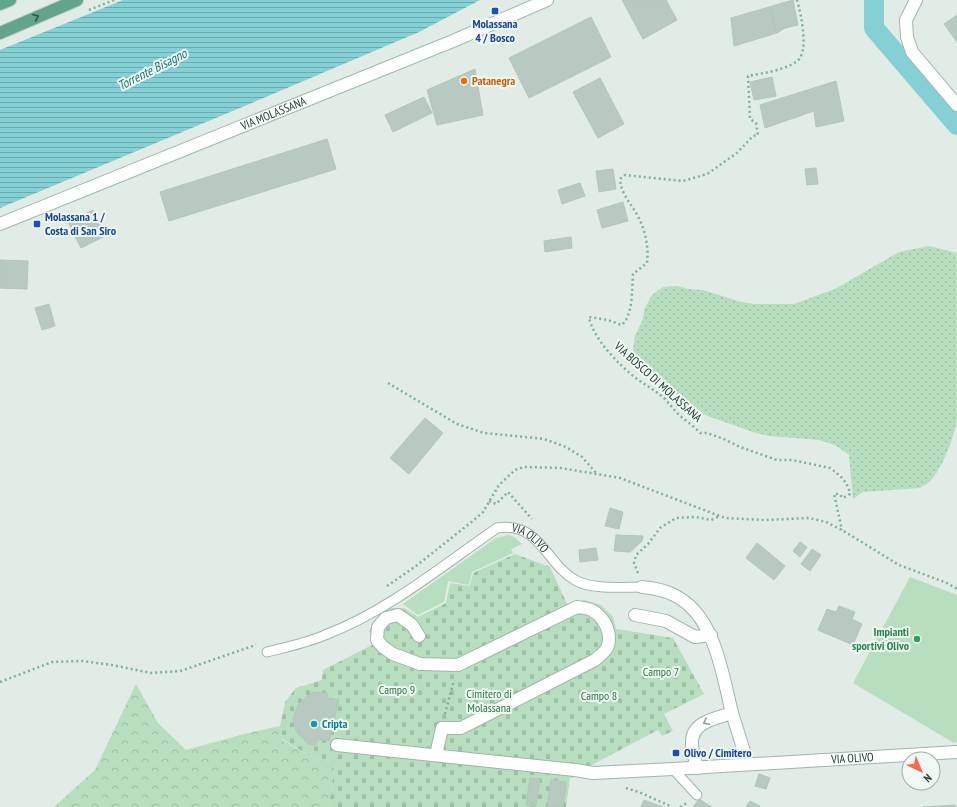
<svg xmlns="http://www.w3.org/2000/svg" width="957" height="807" font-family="'PT Sans Narrow',sans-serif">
<defs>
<pattern id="grass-dots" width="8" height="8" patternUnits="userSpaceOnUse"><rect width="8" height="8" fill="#b7debe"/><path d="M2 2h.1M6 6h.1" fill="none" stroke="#9dbfa4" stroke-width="1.8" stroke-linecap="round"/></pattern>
<pattern id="forest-crowns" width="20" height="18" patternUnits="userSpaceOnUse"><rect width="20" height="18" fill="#b7debe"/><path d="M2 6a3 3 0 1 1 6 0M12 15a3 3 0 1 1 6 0" fill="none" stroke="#9dbfa4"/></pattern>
<pattern id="cemetery-stones" width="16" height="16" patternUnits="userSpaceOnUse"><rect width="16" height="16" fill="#b7debe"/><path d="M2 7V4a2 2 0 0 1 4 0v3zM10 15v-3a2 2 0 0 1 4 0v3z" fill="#9dbfa4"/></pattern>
<pattern id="water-rules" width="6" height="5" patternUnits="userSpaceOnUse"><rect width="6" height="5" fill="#84d0d4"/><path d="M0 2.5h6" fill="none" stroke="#6caaad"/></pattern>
</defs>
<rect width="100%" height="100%" fill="#e0ece5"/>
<path fill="url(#grass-dots)" d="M929,246l28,7v166c-2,16 -16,54 -29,64 -2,2 -6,3 -8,5l-57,4 -10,7 -4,-44 -14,-10 -16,-5 -50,-4 -16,-4 -48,-17 -54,-39 -11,-12 -7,-14 2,-15 7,-13 3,-14 7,-13 11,-8 13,-1 13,3 14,1 38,12 13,2h40l41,-15 64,-37z"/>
<polygon fill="url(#forest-crowns)" points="136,684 158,723 186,750 244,734 280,726 282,740 315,759 335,763 329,807 54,807 95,770"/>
<polygon fill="url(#cemetery-stones)" points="515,554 550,567 567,604 584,600 601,605 613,617 616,629 673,638 704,694 664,714 673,731 662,736 658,730 590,766 576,763 573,778 570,778 566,807 329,807 335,763 315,759 282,739 280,726 285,702 296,688 322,680 323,670 374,644 369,631 378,619 390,608 404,608 418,617 446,603 450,583 470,586 473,573"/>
<g fill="#b7debe">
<polygon points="509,535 514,537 522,544 511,549 513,553 472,572 469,585 448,581 444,602 418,615 403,604 496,538"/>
<polygon points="910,577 957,595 957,742 954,743 853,683"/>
</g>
<polygon fill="url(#water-rules)" points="123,0 480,0 419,32 247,105 0,208 0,50"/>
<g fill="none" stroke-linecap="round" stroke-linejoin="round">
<polyline stroke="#84d0d4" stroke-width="20" points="874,0 874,28 957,125"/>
</g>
<g fill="#b8c9c1" stroke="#b2c6bb">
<polygon points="622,0 666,0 677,20 643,39"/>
<polygon points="793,0 798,25 785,28 777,33 769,7"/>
<polygon points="769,7 777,33 734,46 731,18"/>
<polygon points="957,15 957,42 944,24"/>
<polygon points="591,17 611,57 529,98 509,58"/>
<polygon points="475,69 483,115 437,125 427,90"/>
<polygon points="772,77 776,96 754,100 750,82"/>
<polygon points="600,78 624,124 598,138 573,92"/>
<polygon points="836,81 844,121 816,127 814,111 765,128 760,105"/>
<polygon points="424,97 432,113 393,132 385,115"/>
<polygon points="327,139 336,169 169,221 160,192"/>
<polygon points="816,168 818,184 807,185 805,169"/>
<polygon points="613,169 616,189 599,192 596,171"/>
<polygon points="580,183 585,196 562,204 558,190"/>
<polygon points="623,202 628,221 602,228 597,210"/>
<polygon points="93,210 105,236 81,248 68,222"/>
<polygon points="571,237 572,248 545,252 544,241"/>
<polygon points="0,260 28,261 27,289 0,288"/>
<polygon points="49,304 55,326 42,330 35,308"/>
<polygon points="425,418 443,433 409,474 390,458"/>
<polygon points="610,508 623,512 619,529 605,526"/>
<polygon points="616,535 643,536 642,541 630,552 614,551"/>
<polygon points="800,542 807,547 800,557 793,551"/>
<polygon points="757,543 785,566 774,580 746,558"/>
<polygon points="596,548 598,560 580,562 579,550"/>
<polygon points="812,549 821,555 810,571 801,564"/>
<polygon points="839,606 855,612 852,619 862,624 853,645 818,630 827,609 836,612"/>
<polygon points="313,692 324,693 328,694 326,698 339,700 329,741 318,739 315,745 308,744 296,731 293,718 298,705 306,697"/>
<polygon points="759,774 770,778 766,789 755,786"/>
<polygon points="530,778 540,779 536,806 526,805"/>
<polygon points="551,780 566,782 563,807 547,807"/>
<polygon points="699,799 712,807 693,807"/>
<polygon points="644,800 663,807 641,807"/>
<polygon points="750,801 760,806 759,807 746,807"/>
<polygon points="955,805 956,807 923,807"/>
</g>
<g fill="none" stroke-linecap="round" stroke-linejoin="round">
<g stroke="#a3b4ac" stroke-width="11">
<g id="service">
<path id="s1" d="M267,652c19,-5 40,-9 58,-17 63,-24 117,-69 172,-107 43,-7 49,36 78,52 17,10 47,7 67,7"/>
<polyline points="673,769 697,795"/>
</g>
</g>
<g stroke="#a3b4ac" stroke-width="14">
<g id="pedestrian">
<path d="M419,636l-7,-11 -14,-10 -12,3 -8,9 -1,13 6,7 10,7 27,10 38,1 119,-58c5,1 12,1 16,4 12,7 20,24 14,37 -3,5 -8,8 -12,12l-134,68h-19l-6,27"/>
<polyline points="337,745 575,770"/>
</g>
</g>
<g stroke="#a3b4ac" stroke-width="14">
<g id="minor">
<polyline points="916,0 906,20 907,37 912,52 957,105"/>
<path d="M642,587c11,1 22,3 32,8 41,20 48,78 58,118"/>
<polyline points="635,615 666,621 695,637 711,635"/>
<path d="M697,768c-2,-8 -5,-17 -5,-25 -1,-21 24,-25 40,-30l16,51"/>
<path id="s2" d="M575,770l18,3 80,-4 284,-17"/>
</g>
</g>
<g stroke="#a0bbaf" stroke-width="14">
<g id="secondary">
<path id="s3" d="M0,224l453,-183 94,-41"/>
</g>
</g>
<g stroke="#c1c9c6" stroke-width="14">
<g id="primary">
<polyline points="0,4 10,0"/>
<polyline points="0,33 77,0"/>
</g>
</g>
<g stroke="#7eb19c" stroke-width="2.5" stroke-dasharray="2 3" stroke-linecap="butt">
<path d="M797,0c4,14 13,54 -1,62 -14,9 -33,11 -48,14l2,43 6,4 2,12 -5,1 -16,17 -30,21 -24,7 -58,-6 -5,4c1,14 9,22 16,34 9,15 13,33 11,50l-14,11c-1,13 0,45 -12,51l-13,-5 -19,-3c4,22 31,49 48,62 10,7 19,12 28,20 5,5 9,11 14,16 7,6 15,11 21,18h7l17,6 16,8 37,13h15l38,8c10,7 18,14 20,26l-7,4 -4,-4h-5l8,36"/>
<polyline points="89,10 114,0"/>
<polyline points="388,383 457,424 484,433 544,439 566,447 582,457 597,474"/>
<polyline points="489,501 496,504 508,492 532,519"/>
<polyline points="638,573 634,563 636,555 649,543 660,528 676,518 696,517 711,520 720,516"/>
<polyline points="387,586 416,566 474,520 483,512 499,485 515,470 524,467 561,468 620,478 725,518 764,520 809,518 826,522 842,530 899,565 947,583 957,589"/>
<polyline points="0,682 52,662 82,661 112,665 151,673 180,671 256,645"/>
<polyline points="445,714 454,680"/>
<polyline points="626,788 639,792 672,807"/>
<polyline points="680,807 687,803"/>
</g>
<use href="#service" stroke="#fff" stroke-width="9"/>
<use href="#pedestrian" stroke="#fff" stroke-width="12"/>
<use href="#minor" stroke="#fff" stroke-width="12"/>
<use href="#secondary" stroke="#fff" stroke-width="12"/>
<use href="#primary" stroke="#62a48c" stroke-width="12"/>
</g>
<defs><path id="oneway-chevron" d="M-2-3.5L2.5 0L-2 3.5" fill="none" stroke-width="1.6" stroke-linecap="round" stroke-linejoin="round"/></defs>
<use stroke="#305748" href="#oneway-chevron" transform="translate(36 17) rotate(-23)"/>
<use stroke="#909e98" href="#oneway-chevron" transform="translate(706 722) rotate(154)"/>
<g fill="#1a4fb4" stroke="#f0f8f3" stroke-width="1.5">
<rect x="491" y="7" width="8" height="8" rx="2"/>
<rect x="33" y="220" width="8" height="8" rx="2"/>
<rect x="672" y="749" width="8" height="8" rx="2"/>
</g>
<circle fill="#e8710a" stroke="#f0f8f3" stroke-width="1.5" cx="464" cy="81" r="4"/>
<circle fill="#2e9e5b" stroke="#f0f8f3" stroke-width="1.5" cx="917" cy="639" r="4"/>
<circle fill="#0f9aa8" stroke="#f0f8f3" stroke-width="1.5" cx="314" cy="724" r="4"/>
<g text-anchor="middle" stroke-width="4" stroke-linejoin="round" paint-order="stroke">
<g font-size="12" font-weight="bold" fill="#164399" stroke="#f0f8f3" text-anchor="start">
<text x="495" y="28" text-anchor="middle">Molassana<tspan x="495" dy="14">4 / Bosco</tspan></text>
<text x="45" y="221">Molassana 1 /<tspan x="45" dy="14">Costa di San Siro</tspan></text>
<text x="684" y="757">Olivo / Cimitero</text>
</g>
<g font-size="12" font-weight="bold" fill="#c56008" stroke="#f0f8f3" text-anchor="start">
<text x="472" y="85">Patanegra</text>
</g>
<g font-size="12" fill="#203d32" stroke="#f0f8f3">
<text dy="4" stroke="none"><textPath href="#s3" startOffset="295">VIA MOLASSANA</textPath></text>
<text transform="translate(658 382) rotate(42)" y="4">VIA BOSCO DI MOLASSANA</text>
<text dy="4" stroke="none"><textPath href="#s1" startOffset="300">VIA OLIVO</textPath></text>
<text dy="4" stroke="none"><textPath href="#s2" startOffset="278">VIA OLIVO</textPath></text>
</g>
<g font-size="12" font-weight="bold" fill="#27864d" stroke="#f0f8f3" text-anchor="end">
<text x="909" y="636">Impianti<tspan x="909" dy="14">sportivi Olivo</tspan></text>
</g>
<g font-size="12" fill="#28763e" stroke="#f0f8f3">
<text x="661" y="676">Campo 7</text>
<text x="397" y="694">Campo 9</text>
<text x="489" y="698">Cimitero di<tspan x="489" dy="14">Molassana</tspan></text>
<text x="599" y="700">Campo 8</text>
</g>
<g font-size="12" font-weight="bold" fill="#0d838f" stroke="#f0f8f3" text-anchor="start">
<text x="322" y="728">Cripta</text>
</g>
<g font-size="13" font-style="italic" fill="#17757c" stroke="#f0f8f3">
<text transform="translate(152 69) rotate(-27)" y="5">Torrente Bisagno</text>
</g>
</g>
<g transform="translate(921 771) rotate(137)"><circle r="19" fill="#f0f8f3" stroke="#9dada6"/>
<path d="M0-3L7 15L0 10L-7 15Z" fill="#f96950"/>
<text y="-6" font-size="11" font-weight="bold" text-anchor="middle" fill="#203d32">N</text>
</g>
</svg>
